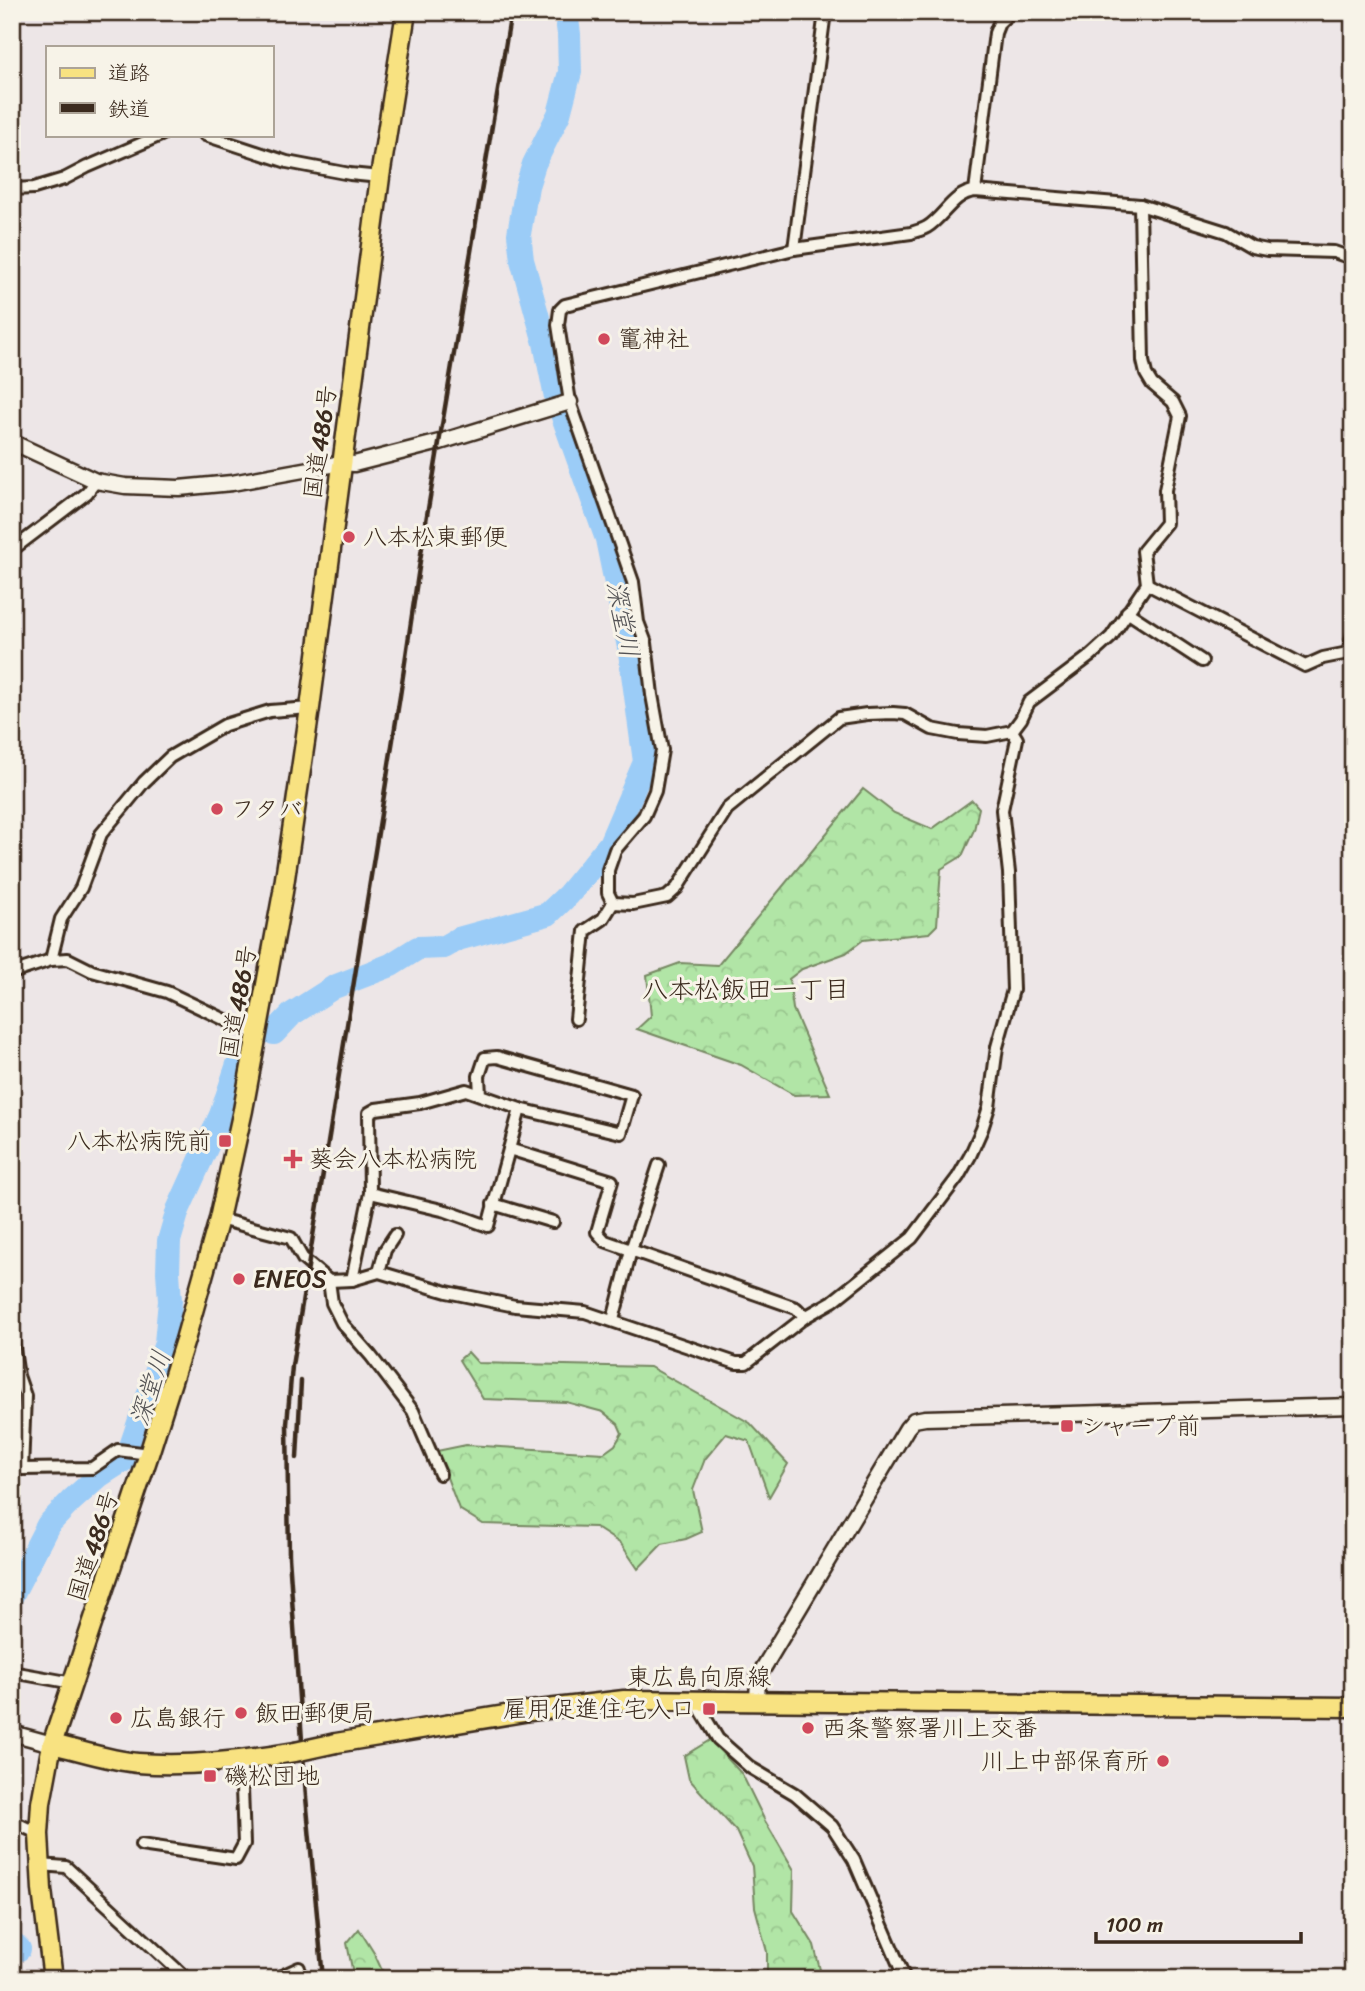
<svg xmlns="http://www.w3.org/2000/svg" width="1365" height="1991" font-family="Sriracha,'Klee One',sans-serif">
<defs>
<pattern id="forest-crowns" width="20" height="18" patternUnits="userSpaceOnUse" patternTransform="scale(1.75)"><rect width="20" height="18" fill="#b1e5a6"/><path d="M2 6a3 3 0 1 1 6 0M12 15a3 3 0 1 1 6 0" fill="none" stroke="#99c58e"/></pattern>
</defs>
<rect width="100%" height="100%" fill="#ede6e7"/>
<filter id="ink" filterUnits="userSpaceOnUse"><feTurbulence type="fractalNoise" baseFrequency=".0143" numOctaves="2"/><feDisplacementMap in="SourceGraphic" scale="14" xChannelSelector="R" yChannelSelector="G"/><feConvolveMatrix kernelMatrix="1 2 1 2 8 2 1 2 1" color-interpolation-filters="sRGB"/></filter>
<g filter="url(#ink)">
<g fill="url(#forest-crowns)" stroke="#768862" stroke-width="2">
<polygon points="863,789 894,813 932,829 972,800 979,808 974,830 962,856 941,869 937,925 929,933 863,940 846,953 802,969 789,979 793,1009 830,1094 794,1095 741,1065 637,1029 651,1016 647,975 680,963 718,965"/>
<polygon points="468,1352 478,1363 650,1367 750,1423 788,1464 769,1497 749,1441 726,1434 705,1459 693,1490 702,1532 686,1539 662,1544 638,1569 621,1544 595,1527 483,1524 459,1509 437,1451 466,1445 604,1453 615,1445 622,1433 618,1424 603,1412 566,1402 483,1399 459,1360"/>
<polygon points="710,1740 742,1774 765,1821 794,1870 793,1911 814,1945 821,1974 820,1979 767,1979 767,1952 755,1907 752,1866 736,1831 689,1779 684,1756"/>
<polygon points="359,1929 374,1953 386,1979 354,1979 347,1943"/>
</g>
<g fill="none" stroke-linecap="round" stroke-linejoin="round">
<g stroke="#9bccf7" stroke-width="24">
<polyline points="274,1033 292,1014 334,987 391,965 418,948 444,947 458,939 548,914 568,895 610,844 645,762 630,652 607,539 556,397 545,343 522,260 519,234 527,186 534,164 559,114 570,72 569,34 566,12"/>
<polyline points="12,1595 48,1525 71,1501 99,1476 127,1458 166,1343 170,1301 168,1272 169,1241 178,1210 221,1115 238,1064"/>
<polyline points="12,1942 19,1949"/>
</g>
<g stroke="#3b2a1e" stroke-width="16">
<g id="minor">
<polyline points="205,135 287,162 350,174 380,177"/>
<polyline points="12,189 34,188 64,179 87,167 161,135"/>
<polyline points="975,191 995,33 999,23 1010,12"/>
<polyline points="794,249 825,12"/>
<polyline points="12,550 87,493 96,481"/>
<polyline points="1147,584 1305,666 1323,658 1348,653 1353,634"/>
<polyline points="1127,612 1202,661"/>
<path d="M613,903l-5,-10v-23l7,-20 29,-34 11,-25 7,-41 -10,-55 -6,-52 -8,-21 -5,-40 -63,-180 -12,-77 2,-15 5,-5 229,-56 117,-16c5,-2 11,-3 16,-6 17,-10 26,-34 48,-36l165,14 86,27 26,15 15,3 67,2 14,5 5,4"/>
<polyline points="613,903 633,904 667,897 677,888 727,809 839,718 867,714 893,713 905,714 932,729 958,734 987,736 1012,731 1021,719 1029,702 1090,656 1111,637 1147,584 1143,551 1166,523 1165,490 1180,416 1173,402 1152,384 1146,374 1143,361 1140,205"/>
<polyline points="51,960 61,919 81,888 101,834 144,782 170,757 225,725 270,711 310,708"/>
<polyline points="12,973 51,960 68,959 92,971 167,992 257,1035"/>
<polyline points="576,1019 585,931 603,919 613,903"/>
<polyline points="509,1149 612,1181 597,1232 605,1241 796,1308 805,1317"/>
<polyline points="370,1193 446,1211 488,1226 520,1109"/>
<polyline points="493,1204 553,1222"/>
<polyline points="219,1219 291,1238 303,1259 329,1281 352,1280 379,1272 447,1292 515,1306 585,1312 736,1363 746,1363 805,1317 833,1301 912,1238 958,1177 970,1156 982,1129 989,1107 997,1047 1013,990 1009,873 1002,810 1017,739 1012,731"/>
<polyline points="379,1272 385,1250 395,1235"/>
<polyline points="352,1280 370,1193 369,1113 376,1109 420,1103 466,1090 520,1109 621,1133 632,1095 497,1057 485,1058 479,1076 480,1095"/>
<polyline points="329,1281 332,1303 342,1323 371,1356 413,1411 440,1474"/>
<polyline points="613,1320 631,1250 659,1165"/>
<polyline points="12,1337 18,1376 25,1396 22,1469 92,1468 118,1450 149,1454"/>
<polyline points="12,1672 73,1683"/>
<polyline points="696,1702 718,1739 751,1768 795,1794 832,1826 854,1860 905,1979"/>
<polyline points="12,1821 39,1834"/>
<polyline points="141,1845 236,1859 244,1844 241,1761"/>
<polyline points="40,1865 66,1867 187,1979"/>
<polyline points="275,1979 299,1968"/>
</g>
</g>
<g stroke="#3b2a1e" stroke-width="19">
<g id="tertiary">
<polyline points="12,442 96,481 125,486 179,488 232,483 342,463 354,464 440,442 570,402"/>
<polyline points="757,1702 758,1677 907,1428 914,1420 925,1418 1353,1406"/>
<polyline points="12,1733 52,1744"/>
</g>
</g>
<g stroke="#3b2a1e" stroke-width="23">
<g id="primary">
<polyline points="336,1743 530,1711 624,1700 1353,1707"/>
<path d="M52,1744c27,6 59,17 86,19 53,4 105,-2 157,-11"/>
</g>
</g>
<g stroke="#3b2a1e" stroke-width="23">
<polyline id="trunk" points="53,1979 42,1890 39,1834 41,1803 52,1744 149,1454 185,1340 219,1219 243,1110 283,892 310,708 380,177 406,12"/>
</g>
<use href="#minor" stroke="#f7f3e8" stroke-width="10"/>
<use href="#tertiary" stroke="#f7f3e8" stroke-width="14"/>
<use href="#primary" stroke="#f8e281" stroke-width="18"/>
<use href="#trunk" stroke="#f8e281" stroke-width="18"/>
<g stroke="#3b2a1e" stroke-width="4.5">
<polyline points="297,1458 301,1381"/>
<polyline points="323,1979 306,1797 289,1556 287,1424 292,1366 400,696 425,527 511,12"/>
</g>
<g stroke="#3b2a1e" stroke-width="23" stroke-linecap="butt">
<polyline id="primary-bridge" points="295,1752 336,1743"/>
</g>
<use href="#primary-bridge" stroke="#f8e281" stroke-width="18"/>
</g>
</g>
<g fill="#d1495b" stroke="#f7f3e8" stroke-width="2.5">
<circle cx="604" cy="339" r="7"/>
<circle cx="349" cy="537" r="7"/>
<circle cx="217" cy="809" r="7"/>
<rect x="218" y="1134" width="14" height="14" rx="3.5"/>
<path d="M289.5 1148.5h7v7h7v7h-7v7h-7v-7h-7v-7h7z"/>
<circle cx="239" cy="1279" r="7"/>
<rect x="1060" y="1419" width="14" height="14" rx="3.5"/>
<rect x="702" y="1702" width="14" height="14" rx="3.5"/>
<circle cx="241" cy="1713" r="7"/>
<circle cx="116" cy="1718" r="7"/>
<circle cx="808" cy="1728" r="7"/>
<circle cx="1163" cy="1761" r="7"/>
<rect x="203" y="1769" width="14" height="14" rx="3.5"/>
</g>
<g text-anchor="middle" stroke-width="6" stroke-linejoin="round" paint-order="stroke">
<g font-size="24" fill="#3b2a1e" stroke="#f7f3e8" text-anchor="start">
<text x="618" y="347">竃神社</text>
<text x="363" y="545">八本松東郵便</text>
<text x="231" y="817">フタバ</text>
<text x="211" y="1149" text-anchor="end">八本松病院前</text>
<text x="309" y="1167">葵会八本松病院</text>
<text x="253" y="1287">ENEOS</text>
<text x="1081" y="1434">シャープ前</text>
<text x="695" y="1717" text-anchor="end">雇用促進住宅入口</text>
<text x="255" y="1721">飯田郵便局</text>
<text x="130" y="1726">広島銀行</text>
<text x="822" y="1736">西条警察署川上交番</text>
<text x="1149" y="1769" text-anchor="end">川上中部保育所</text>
<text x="224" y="1784">磯松団地</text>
</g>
<g font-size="24" fill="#3b2a1e" stroke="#f7f3e8">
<text transform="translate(320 442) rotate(-82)" y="8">国道486号</text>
<text transform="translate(238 1002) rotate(-80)" y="8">国道486号</text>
<text transform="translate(93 1546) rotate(-72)" y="8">国道486号</text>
<text x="699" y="1685">東広島向原線</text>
</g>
<g font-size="26" font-style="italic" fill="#535254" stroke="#f7f3e8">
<text transform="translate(623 619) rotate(79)" y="9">深堂川</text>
<text transform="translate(150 1388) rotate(-72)" y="9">深堂川</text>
</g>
<g font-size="26" fill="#3b2a1e" stroke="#f7f3e8">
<text x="746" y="998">八本松飯田一丁目</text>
</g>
</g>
<rect width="1365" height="1991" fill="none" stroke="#f7f3e8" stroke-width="42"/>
<rect x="21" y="21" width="1323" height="1949" fill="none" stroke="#3b2a1e" stroke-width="2.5" filter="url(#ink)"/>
<rect x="46" y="46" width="228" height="91" fill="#f7f3e8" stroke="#aca397" stroke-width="2"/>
<rect x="60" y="68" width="35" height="10" fill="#f8e281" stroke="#aca397" stroke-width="2"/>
<text x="108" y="80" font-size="21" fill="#3b2a1e">道路</text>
<rect x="60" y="103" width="35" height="10" fill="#3b2a1e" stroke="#aca397" stroke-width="2"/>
<text x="108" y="116" font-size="21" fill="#3b2a1e">鉄道</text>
<path d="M1096 1932v10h205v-10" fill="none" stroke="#3b2a1e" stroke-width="3.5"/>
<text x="1106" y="1932" font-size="21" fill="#3b2a1e" stroke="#f7f3e8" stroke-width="5" paint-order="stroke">100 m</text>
</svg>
